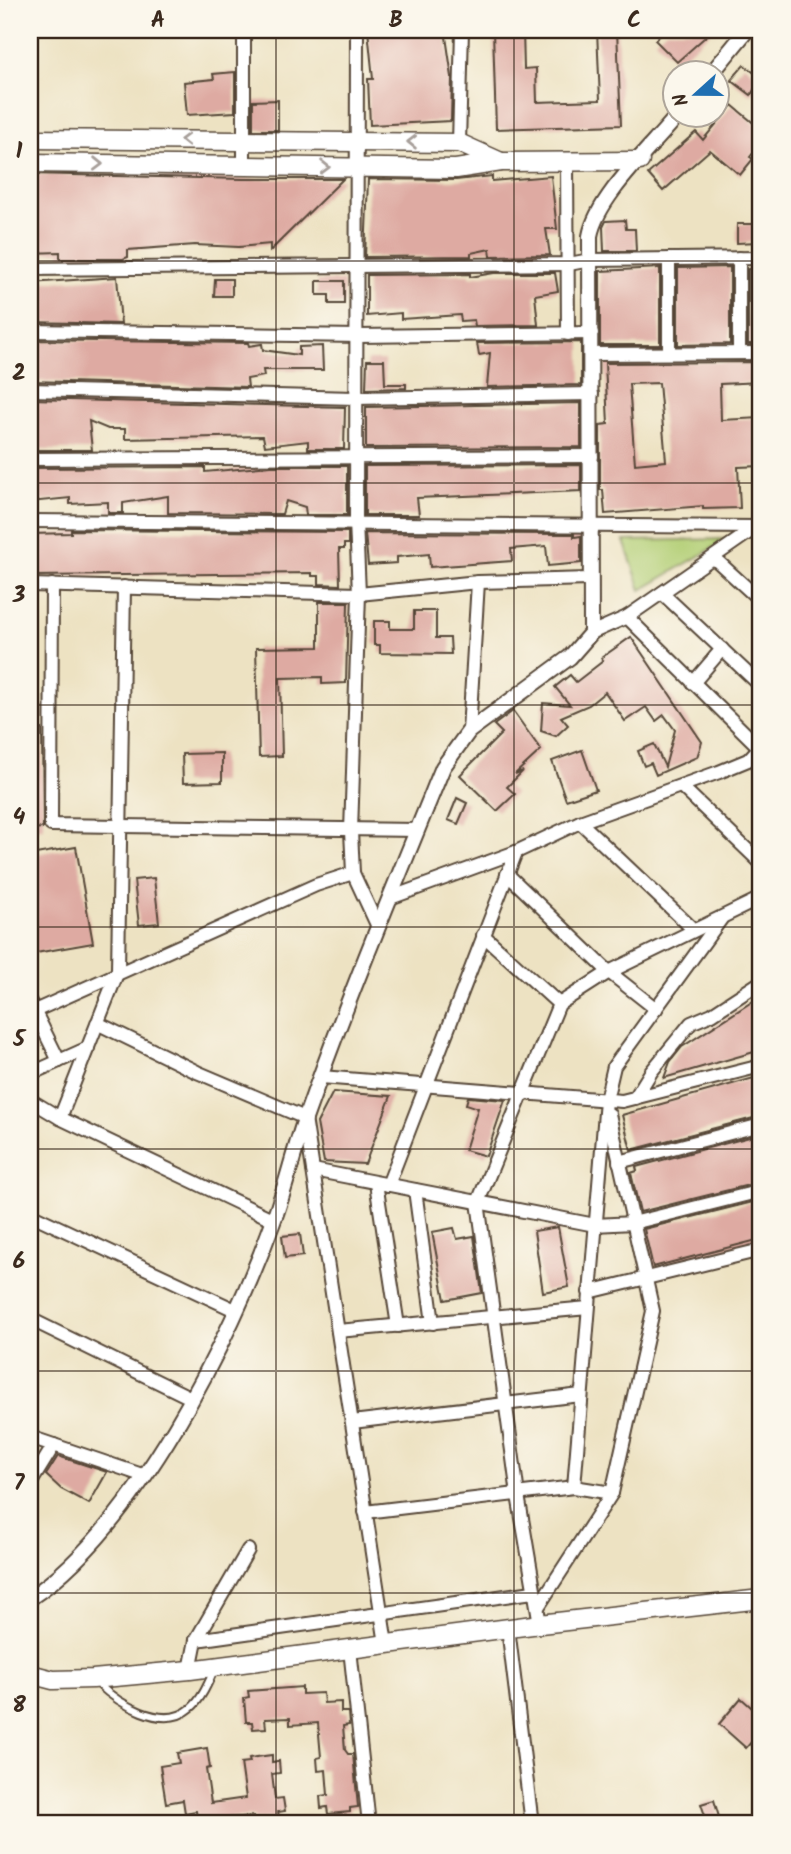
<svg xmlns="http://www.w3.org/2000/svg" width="791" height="1854" font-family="Kalam,sans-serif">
<rect width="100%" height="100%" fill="#fbf7ec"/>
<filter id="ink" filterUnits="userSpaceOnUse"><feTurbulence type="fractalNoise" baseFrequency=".0143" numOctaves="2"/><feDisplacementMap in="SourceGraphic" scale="14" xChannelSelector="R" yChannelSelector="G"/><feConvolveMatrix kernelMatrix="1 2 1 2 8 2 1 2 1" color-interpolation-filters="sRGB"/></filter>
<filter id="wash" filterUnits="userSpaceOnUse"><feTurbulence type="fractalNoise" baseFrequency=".00686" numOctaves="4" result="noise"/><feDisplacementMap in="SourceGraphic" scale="28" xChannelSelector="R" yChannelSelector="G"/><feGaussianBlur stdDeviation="1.57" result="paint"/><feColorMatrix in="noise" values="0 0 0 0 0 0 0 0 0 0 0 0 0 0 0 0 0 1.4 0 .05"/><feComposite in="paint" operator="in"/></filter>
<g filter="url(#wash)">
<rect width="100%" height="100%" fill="#ede2c2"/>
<polygon fill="#b3cf76" stroke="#777c4a" stroke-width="2" points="728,539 641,590 624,541"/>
<g id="blocks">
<g fill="#deaaa2" fill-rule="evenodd">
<polygon points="368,30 445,30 452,77 451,121 370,125 368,79 373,79"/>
<polygon points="493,30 523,30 524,69 536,68 537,102 600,100 597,30 617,30 621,125 496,129"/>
<polygon points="666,30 713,30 677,62 655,40"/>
<polygon points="744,65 761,78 751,95 731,80"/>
<polygon points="235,72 235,112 187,115 184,82 214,79 213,74"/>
<polygon points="278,100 278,130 253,130 253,101"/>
<polygon points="732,105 757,126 755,129 761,135 761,143 750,157 753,159 740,175 710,150 663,191 648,174 696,132 703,140"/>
<polygon points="30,174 243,179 343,179 270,251 270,244 239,247 195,245 128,250 128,257 123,259 60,259 60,252 30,253"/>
<polygon points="492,176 492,181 551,176 557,229 546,229 550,255 491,256 490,249 471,253 471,256 365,257 368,179 456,180"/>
<polygon points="625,220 626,229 635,229 636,251 604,251 603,227 606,221"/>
<polygon points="737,224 758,224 758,242 737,243"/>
<polygon points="730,267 730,344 678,345 678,268"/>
<polygon points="761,267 761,344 748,344 748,269"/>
<polygon points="660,268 660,345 600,345 600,271"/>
<polygon points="494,273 555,273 558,291 535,295 538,325 475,326 474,320 461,321 460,315 401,319 401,313 367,316 367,275 470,274 470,277"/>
<polygon points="117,277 121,324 30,322 30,283"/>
<polygon points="215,279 232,279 232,296 214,296"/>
<polygon points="317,281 344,281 344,304 329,304 329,295 317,295"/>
<polygon points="30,340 248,343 249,346 262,344 263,350 299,355 299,347 322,346 323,370 263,370 264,376 247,379 248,387 30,381"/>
<polygon points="581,342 581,385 487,387 490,353 479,355 477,343"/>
<polygon points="367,360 384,360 385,384 406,384 406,388 366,389"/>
<path d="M761,362v20l-41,2 1,36 40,-2v48l-23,1 2,41 -37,1v-3l-98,8 -2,-24h-3v-65l8,-1 -3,-61zM659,383l7,78 -31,3 -6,-80z"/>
<polygon points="30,399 345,407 344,449 308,449 308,441 265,446 263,436 125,439 125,429 108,429 89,421 92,450 30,450"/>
<polygon points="581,403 581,447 366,448 366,407"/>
<polygon points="581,465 581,491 417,498 419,515 365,515 365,466"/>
<polygon points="271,466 347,466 347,515 306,515 305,507 286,501 282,514 168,513 168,496 123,503 123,513 108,513 108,502 70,504 70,498 30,502 30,468 205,467 205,472"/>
<polygon points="71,530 348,532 348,544 344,544 344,549 339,549 340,585 319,584 319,576 312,576 312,573 30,576 30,534 71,533"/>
<polygon points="365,533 574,534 574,537 581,536 581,563 548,566 546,546 511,549 512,561 430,567 429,554 397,557 397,563 368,565"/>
<polygon points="319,602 348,602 346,683 322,684 322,677 280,678 282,756 259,757 256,648 319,647"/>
<polygon points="414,611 436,611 436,638 450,638 451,654 380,653 380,645 374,645 374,621 390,621 390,629 414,629"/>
<polygon points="631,637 702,742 697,757 656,775 651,763 644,766 638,751 654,744 665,767 675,730 664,715 656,721 646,707 625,721 605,692 589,705 561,717 568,725 556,736 541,731 543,703 570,705 555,687 570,675 576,682 603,661 601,658"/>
<polygon points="513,711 541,750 515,774 523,771 507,787 515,794 497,811 460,775 502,733 494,725"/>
<polygon points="42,729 43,828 30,829 30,730"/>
<polygon points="582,750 596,790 566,800 552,761"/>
<polygon points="222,753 222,782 183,783 182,754"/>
<polygon points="457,798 467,803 458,824 448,820"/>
<polygon points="76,847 93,943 30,954 30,855"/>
<polygon points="154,878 159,923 139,925 134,880"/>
<polygon points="761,996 761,1050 664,1078 670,1062 682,1047"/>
<polygon points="761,1076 761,1116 631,1150 622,1115"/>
<polygon points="333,1092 391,1096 365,1164 324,1162 317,1123"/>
<polygon points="468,1097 505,1100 486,1156 465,1150 478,1108 466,1104"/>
<polygon points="761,1134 761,1182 640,1212 631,1173 637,1171 636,1167"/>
<polygon points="761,1200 761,1239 653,1267 644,1229"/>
<polygon points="558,1227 569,1287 543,1292 534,1231"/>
<polygon points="454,1228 457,1239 474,1236 482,1293 445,1300 432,1232"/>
<polygon points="300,1234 303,1256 285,1258 282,1236"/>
<polygon points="58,1456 107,1472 89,1504 61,1489 46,1475"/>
<polygon points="302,1687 302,1694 323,1693 324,1703 341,1702 341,1712 348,1712 349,1725 343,1726 345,1750 348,1754 353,1754 358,1807 350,1808 350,1812 328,1814 327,1807 321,1808 320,1796 328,1795 326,1770 318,1771 317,1758 321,1757 318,1723 290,1725 290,1718 265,1719 266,1728 253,1729 252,1722 246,1722 244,1698 249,1697 248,1691"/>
<polygon points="741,1698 761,1716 761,1731 746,1748 719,1724"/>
<polygon points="207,1748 210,1768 206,1769 211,1803 246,1798 241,1763 250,1762 249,1758 272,1755 272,1762 279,1761 280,1773 272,1774 275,1799 283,1798 285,1811 278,1812 279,1817 254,1820 254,1816 228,1818 229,1824 198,1824 196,1811 185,1813 183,1800 166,1803 160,1766 179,1763 177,1753"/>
<polygon points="714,1800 721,1824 708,1824 701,1804"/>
</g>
</g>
</g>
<g filter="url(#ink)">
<use href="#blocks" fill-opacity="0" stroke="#564637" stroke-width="2"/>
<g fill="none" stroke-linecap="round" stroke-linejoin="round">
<g stroke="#564637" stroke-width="10">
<path id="service" d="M97,1683c21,20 66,49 94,25 11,-9 17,-25 23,-38"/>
</g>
<g stroke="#564637" stroke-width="16">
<g id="minor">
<polyline points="357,30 356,521 359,594 351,831 353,873 378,927"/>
<polyline points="459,143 462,30"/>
<polyline points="567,161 568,334"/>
<polyline points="244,165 244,30"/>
<polyline points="739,258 739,353"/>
<polyline points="669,259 669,353"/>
<polyline points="30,269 569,264 590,260 761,258"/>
<polyline points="30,331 358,336 592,333"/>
<polyline points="592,354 761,353"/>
<polyline points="30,390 355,398 592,394"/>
<polyline points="30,459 592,456"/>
<polyline points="30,521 757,527"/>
<polyline points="714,558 761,601"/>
<polyline points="30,585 359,594 478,582 589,579"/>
<polyline points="52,585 51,825 418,830"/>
<polyline points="662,593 761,686"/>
<polyline points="627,617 761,749"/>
<polyline points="591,633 627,617 758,526"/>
<polyline points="693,683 722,649"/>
<polyline points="469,731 478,582"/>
<polyline points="682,787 761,863"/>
<polyline points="580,822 694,930"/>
<polyline points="507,874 609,972 656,1009"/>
<polyline points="390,898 516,852 580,822 719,772 748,760 761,746"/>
<polyline points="483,935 559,1004"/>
<polyline points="30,1002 59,1061"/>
<polyline points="30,1013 316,885 353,873"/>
<polyline points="97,1023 197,1072 305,1118 386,1644"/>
<polyline points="30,1074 88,1048"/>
<polyline points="321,1077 622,1101 761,1066"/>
<polyline points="635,1098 651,1072 691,1023 712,1014 761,982"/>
<polyline points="30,1100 60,1118 274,1220"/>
<polyline points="60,1118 118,971 124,587"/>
<polyline points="619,1162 761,1125"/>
<polyline points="313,1170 595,1225 633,1223 761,1191"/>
<polyline points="376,1183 398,1326"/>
<polyline points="388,1185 516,852"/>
<polyline points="415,1190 433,1323"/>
<polyline points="30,1214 235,1310"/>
<polyline points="589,1292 761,1250"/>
<polyline points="30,1319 191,1398"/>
<polyline points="338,1331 588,1308"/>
<polyline points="352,1422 581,1395"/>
<polyline points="30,1437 145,1476"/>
<polyline points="30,1484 54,1445"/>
<polyline points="574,1487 606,1100 614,1066 721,919"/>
<polyline points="365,1512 574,1487 612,1493"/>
<polyline points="538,1607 612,1493 653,1311 609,1114"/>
<polyline points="540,1624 518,1495 478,1202 559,1004 609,972 761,898"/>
<polyline points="508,1628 532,1824"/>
<polyline points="196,1640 533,1592"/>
<polyline points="350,1649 369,1824"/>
<polyline points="190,1670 196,1640 248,1550"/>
</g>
</g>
<g stroke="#564637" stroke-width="18">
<g id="tertiary">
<polyline points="711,74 747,30"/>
<path d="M30,1598c107,-71 200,-258 243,-376 13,-35 21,-72 33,-106 42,-118 90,-234 137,-349l26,-36 101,-74 21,-24 -1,-397c7,-39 61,-88 87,-120"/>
</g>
</g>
<g stroke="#564637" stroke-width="21">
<g id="secondary">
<polyline points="30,139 459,143 501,162"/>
<polyline points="30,163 456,169 501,162 640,161"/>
<polyline points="30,1674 53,1680 93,1679 190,1670 540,1624 761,1599"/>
</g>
</g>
<use href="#service" stroke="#fff" stroke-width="6"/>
<use href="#minor" stroke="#fff" stroke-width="12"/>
<use href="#tertiary" stroke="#fff" stroke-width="14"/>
<use href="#secondary" stroke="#fff" stroke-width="18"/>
</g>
<defs><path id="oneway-chevron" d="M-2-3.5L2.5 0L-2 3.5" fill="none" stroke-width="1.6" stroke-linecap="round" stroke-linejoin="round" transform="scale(1.75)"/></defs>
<g stroke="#a79f9a">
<use href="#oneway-chevron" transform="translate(185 140) rotate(-179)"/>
<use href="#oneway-chevron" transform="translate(412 142) rotate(-179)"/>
<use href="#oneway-chevron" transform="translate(98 164) rotate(1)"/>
<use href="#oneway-chevron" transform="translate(325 167) rotate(1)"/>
</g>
</g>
<path fill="none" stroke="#3b2a1e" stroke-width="2" stroke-opacity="0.55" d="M276,30v1794M514,30v1794M30,261h731M30,483h731M30,705h731M30,927h731M30,1149h731M30,1371h731M30,1593h731"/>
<rect width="791" height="1854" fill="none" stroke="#fbf7ec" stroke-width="77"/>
<g transform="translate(696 94) rotate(249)"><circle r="33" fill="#fbf7ec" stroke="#aea59a" stroke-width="2"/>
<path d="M0-5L12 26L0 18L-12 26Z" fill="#1f6fb2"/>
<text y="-10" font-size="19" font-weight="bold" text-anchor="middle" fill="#3b2a1e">N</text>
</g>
<rect x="38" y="38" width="714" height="1777" fill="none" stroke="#3b2a1e" stroke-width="2.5"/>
<g font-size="23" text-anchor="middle" font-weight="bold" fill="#3b2a1e">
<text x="158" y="27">A</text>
<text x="396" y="27">B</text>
<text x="634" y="27">C</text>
<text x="19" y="158">1</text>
<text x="19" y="380">2</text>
<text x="19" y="602">3</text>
<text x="19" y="824">4</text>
<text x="19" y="1046">5</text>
<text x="19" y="1268">6</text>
<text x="19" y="1490">7</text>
<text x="19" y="1712">8</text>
</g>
</svg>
